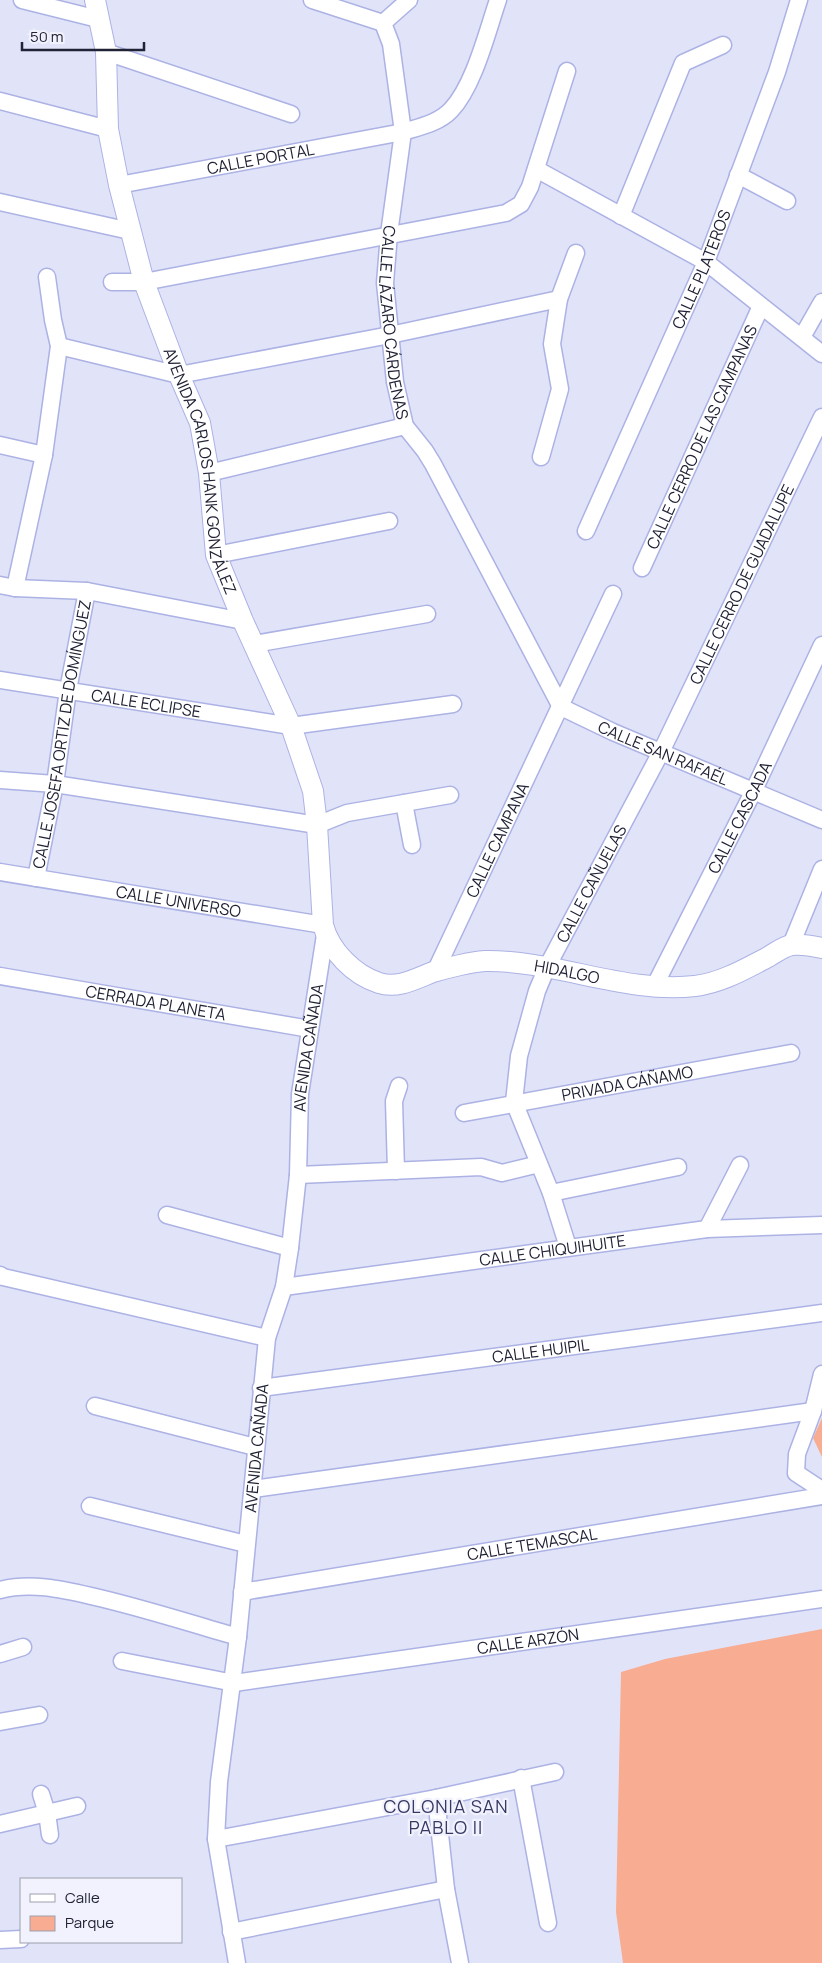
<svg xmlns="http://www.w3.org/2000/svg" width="822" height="1963" font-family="Manrope,sans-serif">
<rect width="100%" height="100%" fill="#e1e4f9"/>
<g fill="#f8ac92">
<polygon points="822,1418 822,1457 813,1438"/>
<polygon points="822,1629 822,1963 623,1963 616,1912 621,1672 665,1659"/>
</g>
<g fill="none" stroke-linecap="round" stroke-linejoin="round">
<g stroke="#acb2e4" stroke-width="19">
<g id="minor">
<polyline points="22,0 98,19"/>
<polyline points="312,0 383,23"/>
<path id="s1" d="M409,0l-26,23 8,21 12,88 -14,102 -4,49 10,99 10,44 20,25 8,13 128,243"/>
<polyline points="106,52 291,114"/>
<polyline points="0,101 108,129"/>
<polyline points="536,169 706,262 822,354"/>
<polyline points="738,175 787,201"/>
<path id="s2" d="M119,185l284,-53c16,-5 36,-9 48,-22 23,-24 36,-78 47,-110"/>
<polyline points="0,202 130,231"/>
<polyline points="621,216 683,63 723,45"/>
<polyline points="112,282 144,282 506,213 521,204 530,187 567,71"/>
<polyline points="802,337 822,302"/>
<polyline points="59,346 179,375 390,335 559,299"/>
<polyline points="0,445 44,455"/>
<polyline points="541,457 560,389 552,344 559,299 576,253"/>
<polyline points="209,473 405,426"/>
<path id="s3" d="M586,531l120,-269 71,-190 22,-72"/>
<polyline points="216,555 389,521"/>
<path id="s4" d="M642,568l119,-262"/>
<polyline points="0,585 15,588 87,591 243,621"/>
<polyline points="15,588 44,455 59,346 53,320 47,277"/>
<polyline points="254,644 427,614"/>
<path id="s5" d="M0,680l291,46 162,-22"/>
<path id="s6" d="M561,707l52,25 209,88"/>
<polyline points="0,780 55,784 317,825 347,813 450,795"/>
<polyline points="404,803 412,845"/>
<path id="s7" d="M0,872l323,53"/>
<path id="s8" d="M36,878l19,-94 13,-94 19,-99"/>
<polyline points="791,945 822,869"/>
<path id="s9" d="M435,972l178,-378"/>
<path id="s10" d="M0,976l310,53"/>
<path id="s11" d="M654,987l99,-195 69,-147"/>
<path id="s12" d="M464,1113l327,-60"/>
<polyline points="396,1171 394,1101 399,1086"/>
<polyline points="298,1175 481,1167 502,1173 539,1164"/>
<polyline points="551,1193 678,1167"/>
<polyline points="167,1215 290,1248"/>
<polyline points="707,1229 740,1165"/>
<path id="s13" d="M568,1247l-17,-54 -37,-91 5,-46 18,-65 10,-24 114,-215 161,-335"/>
<polyline points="0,1275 3,1277 267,1338"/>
<path id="s14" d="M284,1287l423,-58 115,-4"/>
<polyline points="822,1374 813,1411 797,1454 796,1473 822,1490"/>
<path id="s15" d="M261,1388l561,-75"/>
<polyline points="95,1406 255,1447"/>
<polyline points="253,1489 813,1411"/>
<polyline points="90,1506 246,1544"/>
<path d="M0,1590c30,-8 61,-1 91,6 49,11 98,27 147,41"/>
<path id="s16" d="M242,1592l580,-96"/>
<polyline points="0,1654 23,1647"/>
<path id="s17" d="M122,1661l112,22 588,-84"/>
<polyline points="0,1722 39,1715"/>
<polyline points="521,1778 548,1923"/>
<polyline points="41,1794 47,1813 50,1835"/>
<polyline points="436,1798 446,1889 460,1963"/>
<polyline points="0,1824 77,1806"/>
<polyline points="216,1839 436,1798 555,1772"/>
<polyline points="231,1932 446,1889"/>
<polyline points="0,1940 21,1939"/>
<path id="s18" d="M237,1963l-21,-124 3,-57 19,-145 29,-299 17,-51 6,-39 8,-73 2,-81 25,-159"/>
</g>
</g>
<g stroke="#acb2e4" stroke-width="22">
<g id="tertiary">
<path id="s19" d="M95,0l11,52 2,77 11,56 25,97 35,93 21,48 9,50 7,82 27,66 48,105 22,65 4,34 6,100c7,26 31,50 56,58 19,6 36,-4 54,-11 13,-4 38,-10 52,-11 70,-1 141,33 210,25 26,-3 50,-17 73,-29 7,-4 16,-11 24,-12 10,-1 21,1 30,3"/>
</g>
</g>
<use href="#minor" stroke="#fff" stroke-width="16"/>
<use href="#tertiary" stroke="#fff" stroke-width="20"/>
</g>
<g text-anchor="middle" stroke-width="4.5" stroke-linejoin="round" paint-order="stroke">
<g font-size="16" fill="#202235" stroke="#f1f2fd">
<text dy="6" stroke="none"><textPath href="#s2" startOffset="144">CALLE PORTAL</textPath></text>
<text dy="6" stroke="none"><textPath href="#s3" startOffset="286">CALLE PLATEROS</textPath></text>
<text dy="6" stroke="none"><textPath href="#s1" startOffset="338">CALLE LÁZARO CÁRDENAS</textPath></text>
<text dy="6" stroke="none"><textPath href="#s4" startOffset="144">CALLE CERRO DE LAS CAMPANAS</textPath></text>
<text dy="6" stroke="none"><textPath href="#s19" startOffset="486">AVENIDA CARLOS HANK GONZÁLEZ</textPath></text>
<text dy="6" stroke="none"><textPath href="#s13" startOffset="724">CALLE CERRO DE GUADALUPE</textPath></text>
<text dy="6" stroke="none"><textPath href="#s5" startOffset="148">CALLE ECLIPSE</textPath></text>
<text dy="6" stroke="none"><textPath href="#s8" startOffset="146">CALLE JOSEFA ORTIZ DE DOMÍNGUEZ</textPath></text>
<text dy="6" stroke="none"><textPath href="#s6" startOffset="112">CALLE SAN RAFAÉL</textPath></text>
<text dy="6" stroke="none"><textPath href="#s11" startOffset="190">CALLE CASCADA</textPath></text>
<text dy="6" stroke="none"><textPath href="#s9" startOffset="146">CALLE CAMPANA</textPath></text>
<text dy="6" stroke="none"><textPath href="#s13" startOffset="389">CALLE CAÑUELAS</textPath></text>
<text dy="6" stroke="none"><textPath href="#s7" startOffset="181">CALLE UNIVERSO</textPath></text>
<text dy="6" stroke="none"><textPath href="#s19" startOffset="1238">HIDALGO</textPath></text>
<text dy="6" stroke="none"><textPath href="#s10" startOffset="158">CERRADA PLANETA</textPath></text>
<text dy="6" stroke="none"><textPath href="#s18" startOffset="924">AVENIDA CAÑADA</textPath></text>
<text dy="6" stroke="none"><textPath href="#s12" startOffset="166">PRIVADA CÁÑAMO</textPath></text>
<text dy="6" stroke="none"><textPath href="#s14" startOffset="271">CALLE CHIQUIHUITE</textPath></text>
<text dy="6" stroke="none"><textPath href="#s15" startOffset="282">CALLE HUIPIL</textPath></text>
<text dy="6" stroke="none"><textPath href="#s18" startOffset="519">AVENIDA CAÑADA</textPath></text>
<text dy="6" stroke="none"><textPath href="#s16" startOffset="294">CALLE TEMASCAL</textPath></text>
<text dy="6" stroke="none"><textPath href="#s17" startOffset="411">CALLE ARZÓN</textPath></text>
</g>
<g font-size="18" letter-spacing="1" fill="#373963" stroke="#f1f2fd">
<text x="446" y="1813">COLONIA SAN<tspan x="446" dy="21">PABLO II</tspan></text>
</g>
</g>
<rect x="20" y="1878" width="162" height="65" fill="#f1f2fd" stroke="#9d9fad"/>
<rect x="30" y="1894" width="25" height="8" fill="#ffffff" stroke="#9d9fad"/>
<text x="65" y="1903" font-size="15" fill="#202235">Calle</text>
<rect x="30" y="1916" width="25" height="15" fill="#f8ac92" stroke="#9d9fad"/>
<text x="65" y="1928" font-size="15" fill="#202235">Parque</text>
<path d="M22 42v8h122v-8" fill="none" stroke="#202235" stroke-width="2.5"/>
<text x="30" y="42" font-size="15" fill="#202235" stroke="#f1f2fd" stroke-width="4" paint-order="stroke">50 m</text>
</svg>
